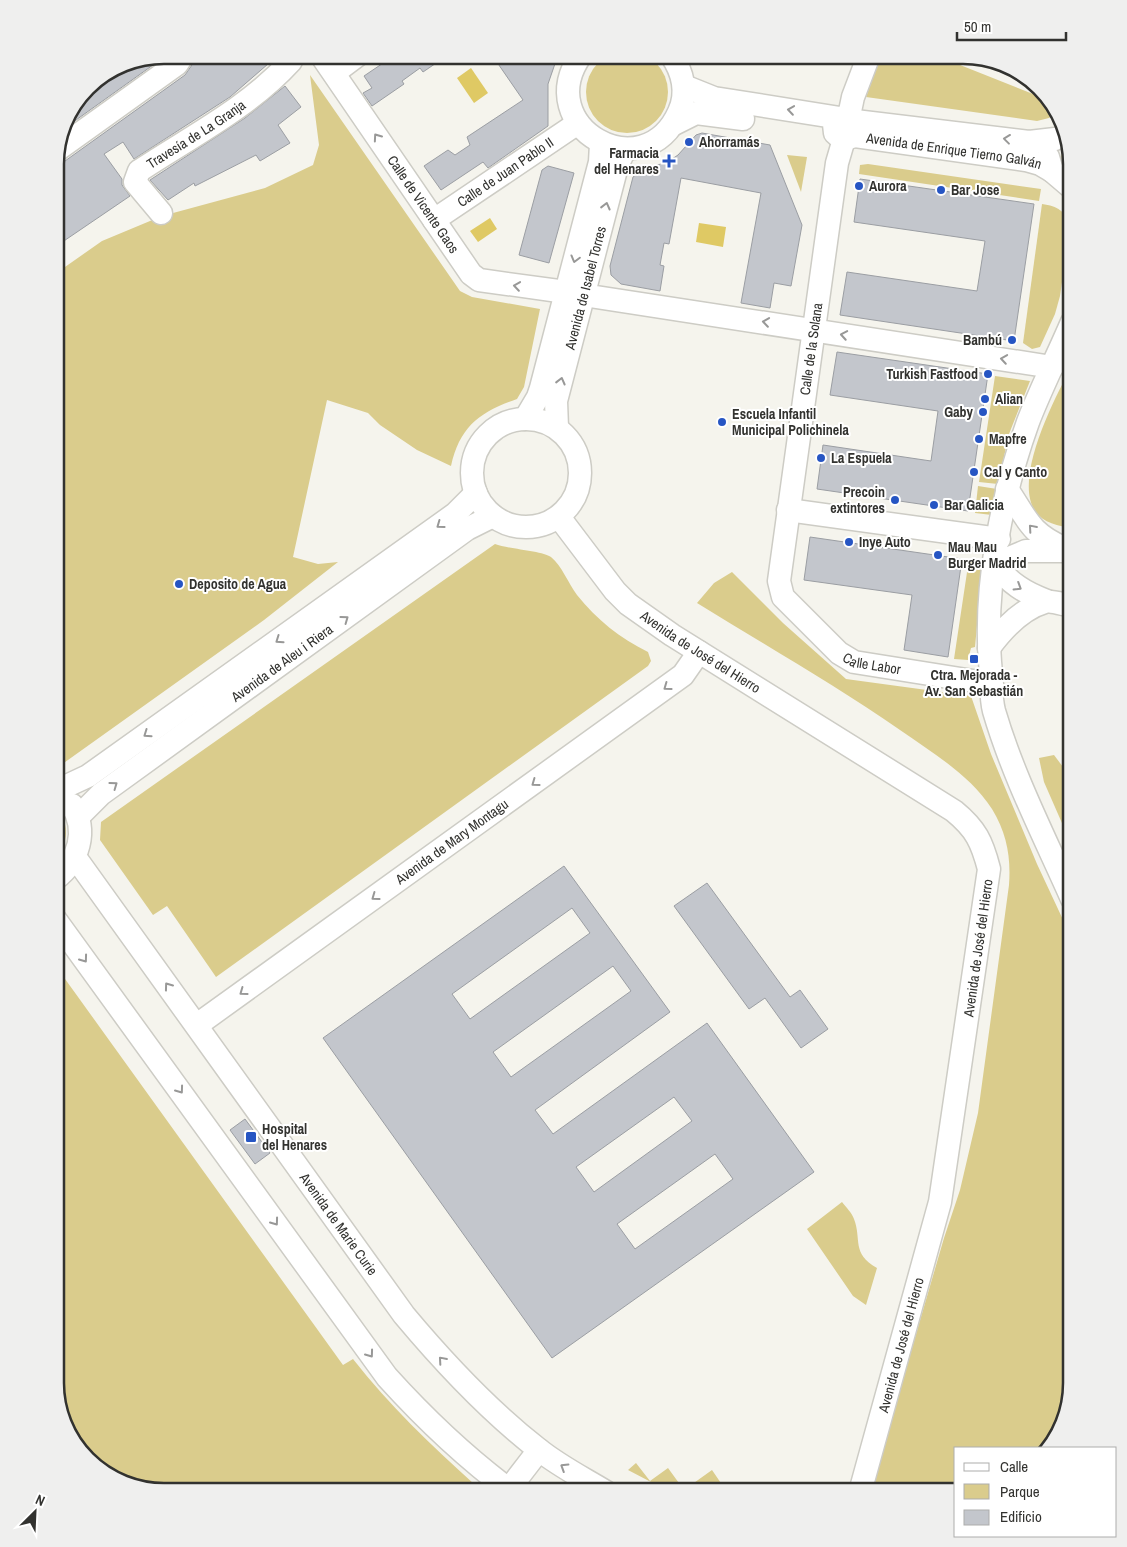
<svg xmlns="http://www.w3.org/2000/svg" width="1127" height="1547" font-family="'Archivo Narrow',sans-serif">
<rect width="100%" height="100%" fill="#f5f4ed"/>
<g fill="#dacc8c">
<circle cx="627" cy="92" r="41"/>
<polygon points="881,55 935,55 1048,100 1058,111 1049,118 1037,121 866,97"/>
<path d="M310,75l150,216 12,6 68,12 -16,78 -7,12c-37,13 -57,27 -66,67l-34,-16 -37,-25 -12,-12 -41,-13 -34,157 25,7 20,-2 -74,58 -203,145 -6,-3v-488l47,-33 60,-25 103,-28 48,-23 6,-20z"/>
<path d="M1067,145l5,24c-12,-4 -14,-15 -5,-24z"/>
<polygon points="787,155 807,157 801,192"/>
<polygon points="868,164 1041,189 1039,201 859,174 860,165"/>
<path d="M1042,204c16,2 23,7 28,22l-10,70 -5,18 -15,33 -8,2 -9,-6z"/>
<path d="M1072,366v133l-2,14 2,1v14c-13,-2 -29,-5 -37,-17 -22,-33 20,-114 37,-145z"/>
<polygon points="995,376 1030,381 1009,434 998,484 979,482"/>
<polygon points="978,486 997,489 992,515 975,513"/>
<path d="M495,544c13,5 48,7 56,13 11,9 17,26 26,38 20,25 43,43 71,57l3,9 -3,5 -432,311 -49,-71 -14,9 -53,-75 1,-18z"/>
<polygon points="969,559 983,561 975,647 971,648 968,660 954,659"/>
<path d="M732,572l51,51 63,56 125,17 20,58 46,110 35,75v445l-15,54 -10,10h-91v44h-86l74,-254 16,-48 18,-77 31,-228c2,-28 -2,-51 -17,-76 -22,-34 -59,-56 -92,-79 -65,-45 -135,-85 -203,-127l17,-20z"/>
<polygon points="1054,755 1072,779 1072,846 1044,782 1039,758"/>
<path d="M55,806c15,16 14,37 0,54z"/>
<path d="M55,965l288,400 10,-6c36,46 78,86 121,125l3,2 3,-8 18,14h-341l-48,-15 -39,-39 -15,-55z"/>
<path d="M842,1202c4,5 10,11 12,17 8,21 -3,34 23,49l-11,37 -13,-9 -46,-67z"/>
<polygon points="636,1463 650,1481 668,1468 684,1490 712,1470 727,1492 670,1492 628,1470"/>
</g>
<g fill="#dfc964">
<polygon points="471,68 488,93 474,103 457,78"/>
<polygon points="490,218 497,229 478,242 470,231"/>
<polygon points="699,223 726,227 723,247 696,242"/>
</g>
<g fill="#c3c6cc" stroke="#9b9ea3" fill-rule="evenodd">
<polygon points="167,55 62,130 66,115 92,82 122,63"/>
<polygon points="196,55 275,55 276,57 230,97 134,159 123,142 104,154 122,179 122,185 130,196 55,247 55,163 65,161 185,75 194,62"/>
<polygon points="395,55 448,55 423,72 420,68 402,81 404,84 372,106 363,93 372,88 364,76"/>
<polygon points="492,55 558,55 548,84 548,126 488,168 483,162 441,190 424,166 448,150 455,155 470,145 467,137 523,100"/>
<polygon points="285,86 301,107 278,125 290,143 260,161 256,155 195,186 194,183 168,200 150,180 245,118"/>
<polygon points="702,133 770,145 802,225 791,286 774,283 770,308 741,303 761,193 681,178 669,244 664,243 660,265 664,266 660,291 621,284 611,275 610,266 633,177 641,171 669,161 678,155 696,135"/>
<polygon points="548,166 574,173 549,263 519,255 542,170"/>
<polygon points="860,179 1034,204 1014,341 840,315 847,272 977,291 985,241 854,222"/>
<polygon points="837,352 988,374 968,511 817,489 823,445 931,461 938,411 830,395"/>
<polygon points="810,537 962,559 948,657 904,650 912,595 804,580"/>
<path d="M564,866l106,146 -135,98 18,24 154,-111 107,149 -262,186 -229,-320zM572,908l18,25 -120,86 -18,-25zM613,966l18,25 -120,86 -18,-25zM674,1097l18,24 -98,71 -18,-25zM715,1154l18,25 -98,70 -18,-25z"/>
<polygon points="707,883 790,997 800,990 828,1029 801,1048 765,998 749,1009 674,906"/>
<polygon points="245,1119 270,1153 255,1164 230,1130"/>
</g>
<g fill="none" stroke-linecap="round" stroke-linejoin="round">
<g stroke="#cdccc5" stroke-width="25">
<g id="minor">
<path id="s1" d="M321,55l150,219 8,6 87,12"/>
<path d="M581,55c-51,72 63,136 98,57 9,-19 4,-40 -8,-57"/>
<polyline points="334,73 358,55"/>
<path d="M684,86l30,12 126,20 9,-2c19,9 1,33 -14,17l-1,-9 6,-6"/>
<polyline points="849,116 853,97 869,55"/>
<polyline points="855,121 1029,142 1055,139"/>
<polyline points="674,124 696,113 743,119"/>
<path id="s2" d="M855,136l171,24 14,4 12,7"/>
<path id="s3" d="M844,139l-7,24 -58,418 4,16 56,56 15,9 138,22"/>
<polyline points="57,150 177,64 183,55"/>
<polyline points="1048,157 1052,171 1072,188"/>
<path id="s4" d="M161,213l-26,-31 4,-11c53,-35 109,-63 152,-110"/>
<path id="s5" d="M434,220l144,-97"/>
<polyline points="583,295 1052,367"/>
<polyline points="525,419 538,397 541,388 600,162 601,144"/>
<circle cx="526" cy="473" r="54"/>
<path id="s6" d="M557,428l-1,-27 61,-235 8,-17"/>
<path d="M1007,489c20,29 22,44 57,59"/>
<polyline points="788,510 999,539"/>
<path id="s7" d="M559,517l56,74 13,13 44,31 282,176c22,18 28,31 35,58l-49,333 -80,290"/>
<path d="M1047,601c-22,-8 -38,-18 -52,-37l31,-13h45"/>
<path d="M989,648c14,-19 32,-39 56,-46 7,-2 19,3 27,4"/>
<polyline points="58,790 88,776 455,514 476,493"/>
<path id="s8" d="M78,817l23,-23 366,-265 26,-13"/>
<path id="s9" d="M75,857l329,458c41,49 84,95 134,134 21,17 45,29 68,43"/>
<path d="M55,879c24,-18 33,-48 17,-74"/>
<path d="M1072,899c-27,-61 -59,-123 -78,-188 -4,-15 -2,-32 -4,-49 -6,-76 12,-168 38,-240 13,-34 30,-67 44,-100"/>
<path d="M55,919l332,458c38,42 79,81 125,115"/>
<path id="s10" d="M197,1025l486,-350 16,-23"/>
<polyline points="509,1489 539,1450"/>
</g>
</g>
<use href="#minor" stroke="#fff" stroke-width="22"/>
</g>
<defs><path id="oneway-chevron" d="M-2-3.5L2.5 0L-2 3.5" fill="none" stroke-width="1.6" stroke-linecap="round" stroke-linejoin="round" transform="scale(1.25)"/></defs>
<g stroke="#989897">
<use href="#oneway-chevron" transform="translate(791 110) rotate(-172)"/>
<use href="#oneway-chevron" transform="translate(377 137) rotate(-125)"/>
<use href="#oneway-chevron" transform="translate(1007 139) rotate(-173)"/>
<use href="#oneway-chevron" transform="translate(606 206) rotate(-76)"/>
<use href="#oneway-chevron" transform="translate(575 259) rotate(105)"/>
<use href="#oneway-chevron" transform="translate(517 286) rotate(-172)"/>
<use href="#oneway-chevron" transform="translate(766 322) rotate(-172)"/>
<use href="#oneway-chevron" transform="translate(844 335) rotate(-170)"/>
<use href="#oneway-chevron" transform="translate(1004 359) rotate(-171)"/>
<use href="#oneway-chevron" transform="translate(561 381) rotate(-76)"/>
<use href="#oneway-chevron" transform="translate(440 525) rotate(144)"/>
<use href="#oneway-chevron" transform="translate(1032 528) rotate(-131)"/>
<use href="#oneway-chevron" transform="translate(1018 587) rotate(32)"/>
<use href="#oneway-chevron" transform="translate(345 619) rotate(-36)"/>
<use href="#oneway-chevron" transform="translate(279 640) rotate(145)"/>
<use href="#oneway-chevron" transform="translate(667 687) rotate(144)"/>
<use href="#oneway-chevron" transform="translate(147 734) rotate(145)"/>
<use href="#oneway-chevron" transform="translate(535 783) rotate(144)"/>
<use href="#oneway-chevron" transform="translate(114 785) rotate(-36)"/>
<use href="#oneway-chevron" transform="translate(375 897) rotate(144)"/>
<use href="#oneway-chevron" transform="translate(84 959) rotate(54)"/>
<use href="#oneway-chevron" transform="translate(168 986) rotate(-126)"/>
<use href="#oneway-chevron" transform="translate(243 992) rotate(144)"/>
<use href="#oneway-chevron" transform="translate(180 1090) rotate(54)"/>
<use href="#oneway-chevron" transform="translate(275 1222) rotate(54)"/>
<use href="#oneway-chevron" transform="translate(370 1354) rotate(54)"/>
<use href="#oneway-chevron" transform="translate(442 1360) rotate(-131)"/>
<use href="#oneway-chevron" transform="translate(564 1467) rotate(-148)"/>
</g>
<g fill="#2655c3" stroke="#fff" stroke-width="2">
<circle cx="689" cy="142" r="5"/>
<path d="M666.5 153.5h5v5h5v5h-5v5h-5v-5h-5v-5h5z"/>
<circle cx="859" cy="186" r="5"/>
<circle cx="941" cy="190" r="5"/>
<circle cx="1012" cy="340" r="5"/>
<circle cx="988" cy="374" r="5"/>
<circle cx="985" cy="399" r="5"/>
<circle cx="983" cy="412" r="5"/>
<circle cx="722" cy="422" r="5"/>
<circle cx="979" cy="439" r="5"/>
<circle cx="821" cy="458" r="5"/>
<circle cx="974" cy="472" r="5"/>
<circle cx="895" cy="500" r="5"/>
<circle cx="934" cy="505" r="5"/>
<circle cx="849" cy="542" r="5"/>
<circle cx="938" cy="555" r="5"/>
<circle cx="179" cy="584" r="5"/>
<rect x="969" y="654" width="10" height="10" rx="2.5"/>
<rect x="245" y="1131" width="12" height="12" rx="2.5"/>
</g>
<g text-anchor="middle" stroke-width="4" stroke-linejoin="round" paint-order="stroke">
<g font-size="14" fill="#32322f" stroke="#fff">
<text dy="5" stroke="none"><textPath href="#s4" startOffset="120">Travesía de La Granja</textPath></text>
<text dy="5" stroke="none"><textPath href="#s2" startOffset="100">Avenida de Enrique Tierno Galván</textPath></text>
<text dy="5" stroke="none"><textPath href="#s5" startOffset="86">Calle de Juan Pablo II</textPath></text>
<text dy="5" stroke="none"><textPath href="#s1" startOffset="181">Calle de Vicente Gaos</textPath></text>
<text dy="5" stroke="none"><textPath href="#s6" startOffset="144">Avenida de Isabel Torres</textPath></text>
<text transform="translate(811 349) rotate(-82)" y="5">Calle de la Solana</text>
<text dy="5" stroke="none"><textPath href="#s7" startOffset="198">Avenida de José del Hierro</textPath></text>
<text dy="5" stroke="none"><textPath href="#s3" startOffset="578">Calle Labor</textPath></text>
<text dy="5" stroke="none"><textPath href="#s8" startOffset="256">Avenida de Aleu i Riera</textPath></text>
<text dy="5" stroke="none"><textPath href="#s10" startOffset="314">Avenida de Mary Montagu</textPath></text>
<text transform="translate(978 948) rotate(-82)" y="5">Avenida de José del Hierro</text>
<text dy="5" stroke="none"><textPath href="#s9" startOffset="452">Avenida de Marie Curie</textPath></text>
<text transform="translate(901 1345) rotate(-75)" y="5">Avenida de José del Hierro</text>
</g>
<g font-size="14" font-weight="bold" fill="#32322f" stroke="#fff" text-anchor="start">
<text x="699" y="147">Ahorramás</text>
<text x="659" y="158" text-anchor="end">Farmacia<tspan x="659" dy="16">del Henares</tspan></text>
<text x="869" y="191">Aurora</text>
<text x="951" y="195">Bar Jose</text>
<text x="1002" y="345" text-anchor="end">Bambú</text>
<text x="978" y="379" text-anchor="end">Turkish Fastfood</text>
<text x="995" y="404">Alian</text>
<text x="973" y="417" text-anchor="end">Gaby</text>
<text x="732" y="419">Escuela Infantil<tspan x="732" dy="16">Municipal Polichinela</tspan></text>
<text x="989" y="444">Mapfre</text>
<text x="831" y="463">La Espuela</text>
<text x="984" y="477">Cal y Canto</text>
<text x="885" y="497" text-anchor="end">Precoin<tspan x="885" dy="16">extintores</tspan></text>
<text x="944" y="510">Bar Galicia</text>
<text x="859" y="547">Inye Auto</text>
<text x="948" y="552">Mau Mau<tspan x="948" dy="16">Burger Madrid</tspan></text>
<text x="189" y="589">Deposito de Agua</text>
<text x="974" y="680" text-anchor="middle">Ctra. Mejorada -<tspan x="974" dy="16">Av. San Sebastián</tspan></text>
<text x="262" y="1134">Hospital<tspan x="262" dy="16">del Henares</tspan></text>
</g>
</g>
<path d="M0 0H1127V1547H0ZM164 64H963A100 100 0 0 1 1063 164V1383A100 100 0 0 1 963 1483H164A100 100 0 0 1 64 1383V164A100 100 0 0 1 164 64Z" fill="#efefee" fill-rule="evenodd"/>
<path fill="none" stroke="#32322f" stroke-width="2.5" d="M164 64H963A100 100 0 0 1 1063 164V1383A100 100 0 0 1 963 1483H164A100 100 0 0 1 64 1383V164A100 100 0 0 1 164 64Z"/>
<rect x="954" y="1447" width="162" height="90" fill="#ffffff" stroke="#adadac"/>
<rect x="964" y="1463" width="25" height="8" fill="#ffffff" stroke="#adadac"/>
<text x="1000" y="1472" font-size="15" fill="#32322f">Calle</text>
<rect x="964" y="1484" width="25" height="15" fill="#dacc8c" stroke="#adadac"/>
<text x="1000" y="1497" font-size="15" fill="#32322f">Parque</text>
<rect x="964" y="1510" width="25" height="15" fill="#c3c6cc" stroke="#adadac"/>
<text x="1000" y="1522" font-size="15" fill="#32322f">Edificio</text>
<g transform="translate(35 1512) rotate(24)" stroke="#ffffff" stroke-width="4" paint-order="stroke">
<path d="M0-4L9 19L0 12L-9 19Z" fill="#32322f"/>
<text y="-8" font-size="14" font-weight="bold" text-anchor="middle" fill="#32322f">N</text>
</g>
<path d="M957 32v8h109v-8" fill="none" stroke="#32322f" stroke-width="2.5"/>
<text x="964" y="32" font-size="15" fill="#32322f" stroke="#ffffff" stroke-width="4" paint-order="stroke">50 m</text>
</svg>
